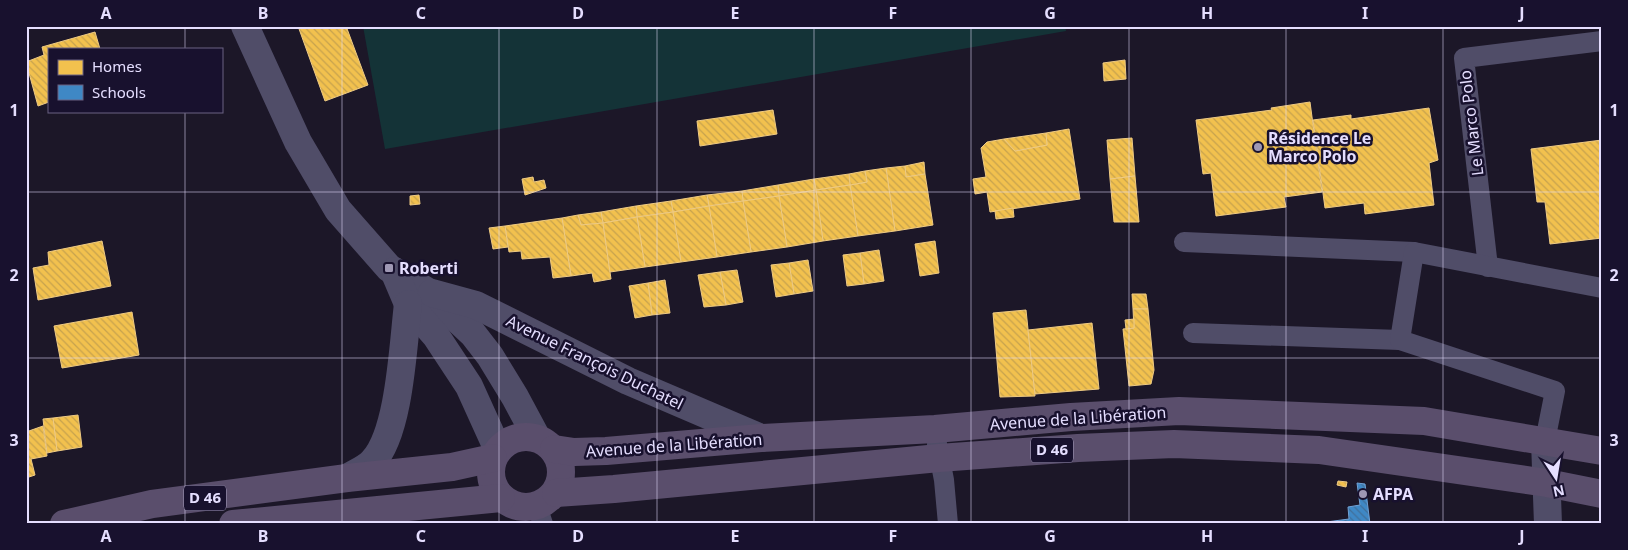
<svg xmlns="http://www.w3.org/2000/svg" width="1628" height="550" font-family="'Noto Sans',sans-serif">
<defs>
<pattern id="homes-back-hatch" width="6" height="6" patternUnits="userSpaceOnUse" patternTransform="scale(1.25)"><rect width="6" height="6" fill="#f2c14e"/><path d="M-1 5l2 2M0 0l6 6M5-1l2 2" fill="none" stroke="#c7a24e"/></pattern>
<pattern id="schools-back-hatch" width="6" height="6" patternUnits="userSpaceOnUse" patternTransform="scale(1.25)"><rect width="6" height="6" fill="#3f88c5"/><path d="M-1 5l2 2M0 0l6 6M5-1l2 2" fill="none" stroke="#41709b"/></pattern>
</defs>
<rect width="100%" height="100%" fill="#1c1728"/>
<polygon fill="#143337" points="363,26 1065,26 1066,31 385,149"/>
<g fill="url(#homes-back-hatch)" stroke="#eeca83">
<polygon points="298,26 346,26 368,85 325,101"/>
<polygon points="95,32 100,49 49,49 49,102 38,106 26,62 44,55 42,47"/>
<polygon points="1125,60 1126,79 1104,81 1103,63"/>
<polygon points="1310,102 1322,192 1284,197 1286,207 1216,216 1211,173 1203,174 1196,120 1272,110 1271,108"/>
<polygon points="1429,108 1438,160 1429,163 1434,205 1365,214 1364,203 1325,208 1313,120 1351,115 1351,119"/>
<polygon points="773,110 777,134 700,146 697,121"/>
<polygon points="1069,129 1080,199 990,212 987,192 975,194 973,179 986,177 981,148 987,142 1004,139 1015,151 1047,145 1046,133"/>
<polygon points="1046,133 1047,145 1015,151 1004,139"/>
<polygon points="1132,138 1135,176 1110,179 1107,140"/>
<polygon points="1602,140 1602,238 1550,244 1545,202 1537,202 1531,149"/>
<polygon points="924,162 925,174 906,177 905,166"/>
<polygon points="905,166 906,177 925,174 933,225 895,231 886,168"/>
<polygon points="886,168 895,231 858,236 850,185 867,182 865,171"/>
<polygon points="865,171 867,182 850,185 849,174"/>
<polygon points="849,174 850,185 816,190 814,179"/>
<polygon points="1135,176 1139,222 1114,222 1110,179"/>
<polygon points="533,177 534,182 544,180 546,188 525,195 522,179"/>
<polygon points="814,179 816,190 779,196 778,185"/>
<polygon points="778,185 779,196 743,201 742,191"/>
<polygon points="850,185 858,236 823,241 816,190"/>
<polygon points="816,190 823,241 787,247 779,196"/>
<polygon points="742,191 743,201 709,206 707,195"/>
<polygon points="419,195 420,204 410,205 410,196"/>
<polygon points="707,195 709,206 673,212 671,201"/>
<polygon points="779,196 787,247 751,252 743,201"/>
<polygon points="671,201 673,212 637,217 636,206"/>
<polygon points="743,201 751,252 717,257 709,206"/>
<polygon points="636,206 637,217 603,223 601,212"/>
<polygon points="709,206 717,257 681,262 673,212"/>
<polygon points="1013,208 1014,217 996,219 995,211"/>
<polygon points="601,212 603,223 581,225 578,215"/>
<polygon points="673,212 681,262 645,267 637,217"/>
<polygon points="578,215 581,225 603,223 611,279 594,282 592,273 571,276 562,218"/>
<polygon points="637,217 645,267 610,272 603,223"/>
<polygon points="562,218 571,276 553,278 550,257 522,259 521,251 509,252 505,226"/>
<polygon points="505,226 508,247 493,249 489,228"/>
<polygon points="102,241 111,286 38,300 33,268 49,265 48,252"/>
<polygon points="935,241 939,273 920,276 915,244"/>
<polygon points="879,250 884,281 864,284 860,253"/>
<polygon points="860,253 864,284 847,286 843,255"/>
<polygon points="808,260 813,291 794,294 789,263"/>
<polygon points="789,263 794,294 776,297 771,265"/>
<polygon points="737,270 743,302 726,305 720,272"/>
<polygon points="720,272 726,305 704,307 698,275"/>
<polygon points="665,280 670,313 652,315 648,283"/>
<polygon points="648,283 652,315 635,318 629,286"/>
<polygon points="1132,294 1146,294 1148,309 1133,309"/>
<polygon points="1133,309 1148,309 1154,370 1151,384 1129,386 1123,329 1134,328"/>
<polygon points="1026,310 1035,396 1000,397 993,313"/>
<polygon points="132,312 139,355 62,368 54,326"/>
<polygon points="1134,319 1134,328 1126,329 1125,320"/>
<polygon points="1092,323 1099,389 1035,394 1028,330"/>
<polygon points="78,415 82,447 57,451 53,418"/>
<polygon points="53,418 57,451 47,453 43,419"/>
<polygon points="43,426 47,456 31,459 35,475 26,478 26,432"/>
<polygon points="1338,481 1347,482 1346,487 1337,485"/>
</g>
<polygon fill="url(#schools-back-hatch)" stroke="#71a2d6" points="1357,483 1365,484 1370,524 1311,524 1349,519 1348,507 1360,505"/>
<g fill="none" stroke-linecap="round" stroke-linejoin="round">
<g stroke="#504d68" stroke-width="20">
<polyline points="1184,242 1414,252"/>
<polyline points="1488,267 1464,58 1602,41"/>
<polyline points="1193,333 1400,340"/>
<polyline points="1545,441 1555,391 1400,340 1414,252 1602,288"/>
<polyline points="937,444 944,480 948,524"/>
<polyline points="537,506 543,524"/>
</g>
<g stroke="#504d68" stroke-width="28">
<polyline points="245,26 298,142 338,210 389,268 428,292 473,334 490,356 515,397 537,438"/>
<polyline points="394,271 408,304 436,336 469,386 498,450"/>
<polyline points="432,293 476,305 628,381 761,438"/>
<polyline points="1545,441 1548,524"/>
<path d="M347,478c8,-5 20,-10 26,-17 27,-29 30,-117 35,-157"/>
</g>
<g stroke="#5a4e6c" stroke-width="28">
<circle cx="526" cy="472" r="35"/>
<polyline points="554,449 574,452 606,451 761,438 935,429 1071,417 1179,411 1424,421 1602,451"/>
<polyline points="556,493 614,489 939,458 1078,448 1174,444 1319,450 1547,483 1602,494"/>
<polyline points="64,524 152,504 347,478 452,467 493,458"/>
<polyline points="233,524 501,498"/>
</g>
</g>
<path fill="none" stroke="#e5deff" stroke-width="1" stroke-opacity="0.55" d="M185,26v23M342,26v498M499,26v498M657,26v498M814,26v498M971,26v498M1129,26v498M1286,26v498M1443,26v498M185,111v413M26,192h1576M26,358h1576"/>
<g fill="#9f98b4" stroke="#18112e" stroke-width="2">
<circle cx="1258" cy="147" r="5"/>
<rect x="384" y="263" width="10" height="10" rx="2.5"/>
<circle cx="1363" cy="494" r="5"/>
</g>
<g text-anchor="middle" stroke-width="5" stroke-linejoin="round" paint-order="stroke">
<g fill="#18112e" stroke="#a8a0c0" stroke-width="1">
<rect x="1031" y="437.5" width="42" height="25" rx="4"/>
<rect x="184" y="485.5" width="42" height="25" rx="4"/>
</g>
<g font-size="15" font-weight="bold" fill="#e5deff">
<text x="1052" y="455">D 46</text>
<text x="205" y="503">D 46</text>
</g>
<g font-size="16" fill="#e5deff" stroke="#18112e">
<text transform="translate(1471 123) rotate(-97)" y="6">Le Marco Polo</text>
<text transform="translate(595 362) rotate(26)" y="6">Avenue François Duchatel</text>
<text transform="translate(1078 418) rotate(-4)" y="6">Avenue de la Libération</text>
<text transform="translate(674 445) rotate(-4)" y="6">Avenue de la Libération</text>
</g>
<g font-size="16" font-weight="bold" fill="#e5deff" stroke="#18112e" text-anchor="start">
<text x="1268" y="144">Résidence Le<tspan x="1268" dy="18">Marco Polo</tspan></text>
<text x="399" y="274">Roberti</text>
<text x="1373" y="500">AFPA</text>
</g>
</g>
<rect width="1628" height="550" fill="none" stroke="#18112e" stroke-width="55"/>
<rect x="48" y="48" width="175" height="65" fill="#18112e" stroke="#6a6382"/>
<rect x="58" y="60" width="25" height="15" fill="#f2c14e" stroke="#6a6382"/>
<text x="92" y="72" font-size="15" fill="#e5deff">Homes</text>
<rect x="58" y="85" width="25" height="15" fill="#3f88c5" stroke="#6a6382"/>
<text x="92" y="98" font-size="15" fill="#e5deff">Schools</text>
<g transform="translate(1556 478) rotate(168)" stroke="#18112e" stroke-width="4" paint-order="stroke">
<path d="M0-4L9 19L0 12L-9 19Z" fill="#e5deff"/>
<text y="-8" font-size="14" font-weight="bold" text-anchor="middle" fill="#e5deff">N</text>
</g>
<rect x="28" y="28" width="1572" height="494" fill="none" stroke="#e5deff" stroke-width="2"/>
<g font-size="16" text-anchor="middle" font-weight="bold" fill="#e5deff">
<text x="106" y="19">A</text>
<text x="263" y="19">B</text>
<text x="421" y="19">C</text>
<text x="578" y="19">D</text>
<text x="735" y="19">E</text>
<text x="893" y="19">F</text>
<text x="1050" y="19">G</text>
<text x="1207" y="19">H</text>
<text x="1365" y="19">I</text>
<text x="1522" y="19">J</text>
<text x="14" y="116">1</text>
<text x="1614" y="116">1</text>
<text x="14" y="281">2</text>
<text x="1614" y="281">2</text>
<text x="14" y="446">3</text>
<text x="1614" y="446">3</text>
<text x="106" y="542">A</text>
<text x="263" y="542">B</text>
<text x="421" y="542">C</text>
<text x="578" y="542">D</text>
<text x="735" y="542">E</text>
<text x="893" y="542">F</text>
<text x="1050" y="542">G</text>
<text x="1207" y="542">H</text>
<text x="1365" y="542">I</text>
<text x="1522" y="542">J</text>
</g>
</svg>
